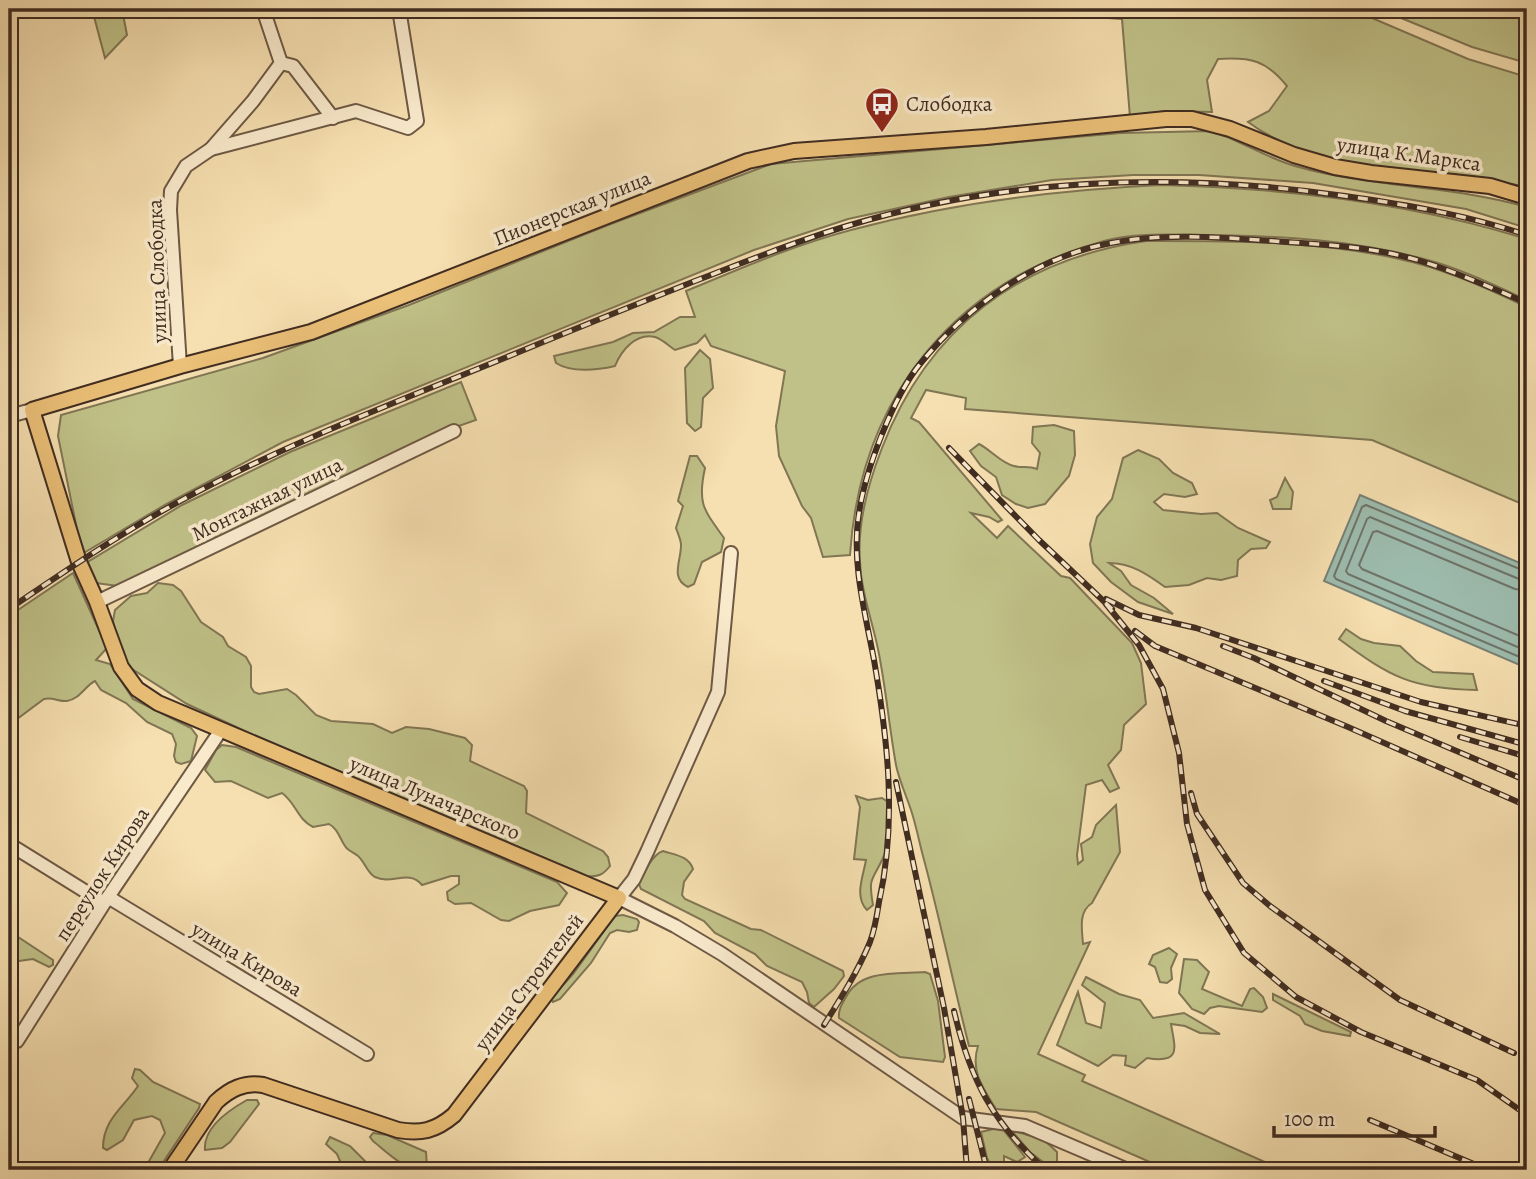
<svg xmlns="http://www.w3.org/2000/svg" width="1536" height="1179" font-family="Alegreya,serif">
<rect width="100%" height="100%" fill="#f6dfb0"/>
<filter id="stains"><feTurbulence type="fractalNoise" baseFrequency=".00286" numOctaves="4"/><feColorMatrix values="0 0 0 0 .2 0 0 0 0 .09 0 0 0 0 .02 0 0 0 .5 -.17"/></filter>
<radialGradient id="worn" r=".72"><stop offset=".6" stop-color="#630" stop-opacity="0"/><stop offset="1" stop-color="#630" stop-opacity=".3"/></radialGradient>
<g fill="#c0c188" stroke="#807654" stroke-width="2">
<polygon points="92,9 122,9 127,35 105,58"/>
<path d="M974,9h377l117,50 59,18v110c-88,-19 -205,-10 -279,-65l21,-11 18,-25c-21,-26 -36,-29 -69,-27l-11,21 5,32 -47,-1 -35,6 -8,-98z"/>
<polygon points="1379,9 1527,9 1527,63 1472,47"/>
<path d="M1211,131c29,9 55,27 84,35 76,22 156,19 232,41v21l-61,-19 -153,-26 -114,-8h-66l-81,5 -103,17 -101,22 -94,31 -471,192 -115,61 -86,51 -24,-118 3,-21 202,-57 146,-53 199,-80 163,-61 350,-31z"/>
<path d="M1161,185c124,3 248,17 366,54v61c-33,-15 -68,-32 -103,-41 -69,-19 -143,-23 -215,-24 -35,0 -71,-3 -105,6 -151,41 -244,158 -254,314l-27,2 -12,-39 -9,-12 -23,-50 -3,-30 9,-55 -74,-25 -6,-11 -8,8 -22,7c-6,-4 -13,-11 -20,-13 -19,-5 -34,14 -40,29 -17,4 -44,7 -59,-3l-2,-7 59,-14 20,-9 21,-1 26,-15h15l-9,-26c53,-22 108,-46 165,-61 101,-27 205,-40 310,-45z"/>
<path d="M1146,241c92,0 188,-1 277,24 35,10 71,27 104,42v199l-155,-66 -407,-31 1,-11 -40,-8 -15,28 8,4 83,98 -4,2 -9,-5 -18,-4 26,25 11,-12 53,50 9,2 62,65 9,20 5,41 -22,21 -3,25 -13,15 11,23 -9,4 -8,-12 -16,5 -9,70 1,9 5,-4 -2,-16 11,-7 4,-12 20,-20 4,47 -28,51c-14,9 -10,26 -9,41l7,-2 -52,112 47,21 -3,6 201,89h-115l-132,-58 -40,-3c-13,-21 -26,-38 -18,-63h-9c-16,-63 -29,-127 -46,-190 -4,-15 -7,-31 -12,-46 -5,-15 -12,-30 -15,-45 -7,-39 -10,-77 -18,-116 -6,-29 -17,-58 -18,-88 -3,-38 8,-77 22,-113 46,-120 138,-189 264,-207z"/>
<polygon points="700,350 710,359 713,388 703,398 701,427 695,431 687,423 685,368"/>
<polygon points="461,382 476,420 433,435 118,586 96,583 86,563 182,505 290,452"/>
<path d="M1054,425l20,6 1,24 -6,21 -24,28 -17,4 -12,-4 -14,-9 -6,-18 -15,-11 -11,-15 9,-7c12,6 22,19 35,22 8,2 15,0 23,3l3,-16 -8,-10 1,-16z"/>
<path d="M1138,450l21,9 14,14 19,10 5,11 -12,3 -21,-3 -10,8 9,8 38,4 16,-1 21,15 32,14 -4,6 -15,1 -13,11 -1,16 -16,4 -14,-2 -18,7 -24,2c-18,-13 -34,-24 -56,-24l12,8 10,14 23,13 19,16 -35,-12 -27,-20 -18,-19 -3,-19 7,-27 15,-18 11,-41z"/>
<path d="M690,456h7l8,12c-8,36 -1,42 19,70l-3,14 -19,10 -8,22 -6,3c-18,-9 -7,-25 -7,-42 0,-5 -3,-11 -5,-17l7,-22 -5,-5z"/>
<polygon points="1285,478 1293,492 1291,509 1273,509 1270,500 1277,497"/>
<path d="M73,573l34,75 -11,12 14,4 23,35 58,29 6,8 -6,25 -10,3 -5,-2 -2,-6 2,-12 -4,-10 -25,-12 -21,-19 -25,-13 -6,-9c-10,5 -15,18 -28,20 -7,1 -14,-4 -23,-2l-35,26v-109z"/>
<path d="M158,583l15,2 8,6 20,31 22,15 5,9 18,11 5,9v21l3,5 5,2 28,-5 9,6 20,20 15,6 42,3 19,9 14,-6 23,2 36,9 7,7 -2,16 54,25 3,5 -1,22 77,38 5,6 2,9c-7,9 -12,11 -23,10l-312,-131 -88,-41 -58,-37 -11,-25 -5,-21 2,-11 16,-14 16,-3z"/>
<path d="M1346,629l15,10 13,4 26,3 16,15 17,11 40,2 4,16c-65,-1 -87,-13 -138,-51z"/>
<path d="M222,745l14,2 321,135 10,11 -8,12 -29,6 -21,10 -8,-1 -30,-17 -16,1 -7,-4 -1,-8 12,-8v-8h-8l-29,9c-13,-16 -30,0 -47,-8 -8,-4 -10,-15 -17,-21 -5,-4 -10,-5 -13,-10 -6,-9 -7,-17 -16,-22l-16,3c-16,-8 -17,-24 -31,-34l-14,5 -37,-17 -16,1 -10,-12 11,-20z"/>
<path d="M856,796l12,4 14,-2 6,4c2,18 3,39 -5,56 -11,24 -15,18 -10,47l-6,5c-13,-13 -4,-33 -1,-50l-12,-1 6,-52z"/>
<path d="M663,851c12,4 26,5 30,18l-9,13 -2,13 3,4 66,30 10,1 82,41 1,5 -10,13 -20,18 -5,-4 -2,-11 -5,-10 -35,-16 -12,-12 -40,-21 -11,-12 -63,-32 -2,-5c3,-10 14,-30 24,-33z"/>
<polygon points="623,915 637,919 639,922 637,930 629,932 617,930 610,933 591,963 560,999 553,1002 551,999 553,996 573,974 615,916"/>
<polygon points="9,931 53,960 53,965 49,967 33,959 19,961 14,959 9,944"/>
<polygon points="1169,948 1177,954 1171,968 1172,979 1167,983 1160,982 1155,967 1149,964 1153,955"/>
<polygon points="1184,959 1197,960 1209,972 1202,989 1242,1006 1250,989 1254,988 1263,997 1267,1008 1262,1012 1219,1006 1210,1008 1204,1014 1192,1009 1179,993"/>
<path d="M925,972l5,2 8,27 7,56 -2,5 -43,-5 -61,-39c-1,-8 3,-14 7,-21 14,-28 51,-23 79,-25z"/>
<path d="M1086,977l33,17 21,6 13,18 31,-5 36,21 -20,-1 -15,-7 -14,-2c4,24 11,40 -24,34l-12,10 -10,-3 1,-9 -13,-1 -15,11 -41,-21 21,-53 8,31 15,5 4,-25 -23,-18z"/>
<polygon points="1273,994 1351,1032 1350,1036 1322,1031 1305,1024 1300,1016 1273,1000"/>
<path d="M135,1069l5,1 13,12 47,22 -1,4 -41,62h-14l21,-37 -5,-13 -8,-4 -18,4 -11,20 -16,10 -4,-2c0,-29 21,-41 35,-62l-6,-8z"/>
<path d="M247,1100h10l2,4 -29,38 -8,6 -17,2c-2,-23 24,-40 42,-50z"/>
<polygon points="1001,1127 1025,1157 1017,1162 1004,1156 1004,1165 993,1169 987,1158 981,1132"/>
<polygon points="1011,1130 1044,1140 1057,1152 1057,1163 1047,1165 1030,1152"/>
<path d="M373,1133l14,2 39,17 1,15 -3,3c-20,0 -36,-17 -51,-29l-3,-4z"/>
<polygon points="330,1137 350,1146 374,1170 344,1170 337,1154 326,1144"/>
</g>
<polygon fill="#9dbcae" stroke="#788276" stroke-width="2" points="1360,495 1527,566 1527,668 1324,581"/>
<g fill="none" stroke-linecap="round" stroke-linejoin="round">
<g stroke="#6e7468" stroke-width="2">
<polyline points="1527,572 1366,505 1362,507 1334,576 1336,579 1527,660"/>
<polyline points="1527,581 1519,579 1370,517 1367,519 1346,571 1348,574 1527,651"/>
<polyline points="1527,591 1515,589 1377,531 1373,532 1359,565 1362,569 1527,639"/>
</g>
<g stroke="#6e5945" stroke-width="16">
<g id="minor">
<polyline points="281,63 293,66 333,118"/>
<polyline points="211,149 253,101 281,63 263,9"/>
<polyline points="180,366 170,210 171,191 186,166 211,149 356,111 408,128 417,121 399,9"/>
<polyline points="9,416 32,410"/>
<polyline points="731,553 718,692 647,852 634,879 619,898 675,926 722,954 963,1118 1025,1126 1128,1170"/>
<polyline points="97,602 454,431"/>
<polyline points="9,844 104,903"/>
<polyline points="108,897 367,1054"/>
<polyline points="17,1041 108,897 221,730"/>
</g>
</g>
<g stroke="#402c21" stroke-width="18">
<path id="major" d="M170,1170l46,-68c14,-13 28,-20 47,-17l135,45c23,4 37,1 56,-15l165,-217 -461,-195 -21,-14 -16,-22 -24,-65 -18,-40 -47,-152 148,-44 131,-34 437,-171 46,-10 192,-14 180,-18h26l38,10 64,26 41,12 36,6 119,13 37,11"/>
</g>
<use href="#minor" stroke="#f9eacc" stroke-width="12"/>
<use href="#major" stroke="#ebc078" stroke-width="14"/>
<g stroke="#402c21" stroke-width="6">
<g id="rail">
<polyline points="949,448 1039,540 1112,609"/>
<polyline points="1106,599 1139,615 1196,628 1421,702 1527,726"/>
<polyline points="1106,604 1139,645 1163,689 1179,753 1187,824 1205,890 1244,953 1296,997 1361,1032 1477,1080 1527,1115"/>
<path d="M9,609c56,-38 112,-76 171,-108 105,-57 217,-99 327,-144 62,-26 125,-51 188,-76 50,-19 101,-40 152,-55 162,-49 332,-54 498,-30 64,9 121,19 182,39"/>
<polyline points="1135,631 1155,646 1348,727 1527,806"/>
<polyline points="1223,646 1254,658 1386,721 1520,778"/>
<polyline points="1324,681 1405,711 1527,745"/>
<polyline points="1460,737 1527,757"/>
<polyline points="896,782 944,1008 963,1118 967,1170"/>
<polyline points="1191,793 1197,814 1243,883 1270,906 1400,1000 1514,1053"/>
<path d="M954,1011c16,68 39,113 92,159"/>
<path d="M824,1025c17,-27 34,-54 46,-83 5,-13 7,-27 9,-40 18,-80 9,-161 -5,-242 -9,-48 -23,-98 -15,-147 6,-42 34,-116 61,-149 46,-57 118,-108 191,-121 57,-11 118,-5 175,-1 48,3 95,6 141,21 34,11 67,26 100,40"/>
<polyline points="969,1099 987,1170"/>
<polyline points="1370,1120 1488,1170"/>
</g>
</g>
<use href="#rail" stroke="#f9eacc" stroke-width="3.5" stroke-dasharray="10" stroke-linecap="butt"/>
</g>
<defs>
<g id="bus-pin" transform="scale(1.75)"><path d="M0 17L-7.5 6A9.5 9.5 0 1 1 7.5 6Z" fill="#8f2418" stroke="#f9eacc"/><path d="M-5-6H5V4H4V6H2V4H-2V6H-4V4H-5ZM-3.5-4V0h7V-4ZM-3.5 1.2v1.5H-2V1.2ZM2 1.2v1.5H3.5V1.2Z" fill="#fff"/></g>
</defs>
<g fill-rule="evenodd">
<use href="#bus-pin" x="882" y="104"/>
</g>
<g text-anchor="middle" stroke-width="7" stroke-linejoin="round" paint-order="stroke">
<g font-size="21" fill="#402c21" stroke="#f9eacc" text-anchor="start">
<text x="906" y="111">Слободка</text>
</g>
<g font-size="21" fill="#402c21" stroke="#f9eacc">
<text transform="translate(1409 154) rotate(8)" y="7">улица К.Маркса</text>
<text transform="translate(572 208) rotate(-22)" y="7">Пионерская улица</text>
<text transform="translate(157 271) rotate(-92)" y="7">улица Слободка</text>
<text transform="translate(267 499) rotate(-26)" y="7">Монтажная улица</text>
<text transform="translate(435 798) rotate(23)" y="7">улица Луначарского</text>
<text transform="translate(102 874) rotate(-57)" y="7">переулок Кирова</text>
<text transform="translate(247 959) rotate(31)" y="7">улица Кирова</text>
<text transform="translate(529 982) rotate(-53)" y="7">улица Строителей</text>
</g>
</g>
<rect width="1536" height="1179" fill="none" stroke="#f6dfb0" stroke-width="35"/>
<rect x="10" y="10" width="1515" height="1158" fill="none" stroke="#402c21" stroke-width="3.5"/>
<rect x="18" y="18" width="1501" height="1144" fill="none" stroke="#402c21" stroke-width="2"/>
<path d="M1274 1126v10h161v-10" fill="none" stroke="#402c21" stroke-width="3.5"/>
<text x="1284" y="1126" font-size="21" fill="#402c21" stroke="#f9eacc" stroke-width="5" paint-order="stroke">100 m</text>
<rect width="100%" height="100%" filter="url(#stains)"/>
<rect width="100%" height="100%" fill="url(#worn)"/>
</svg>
